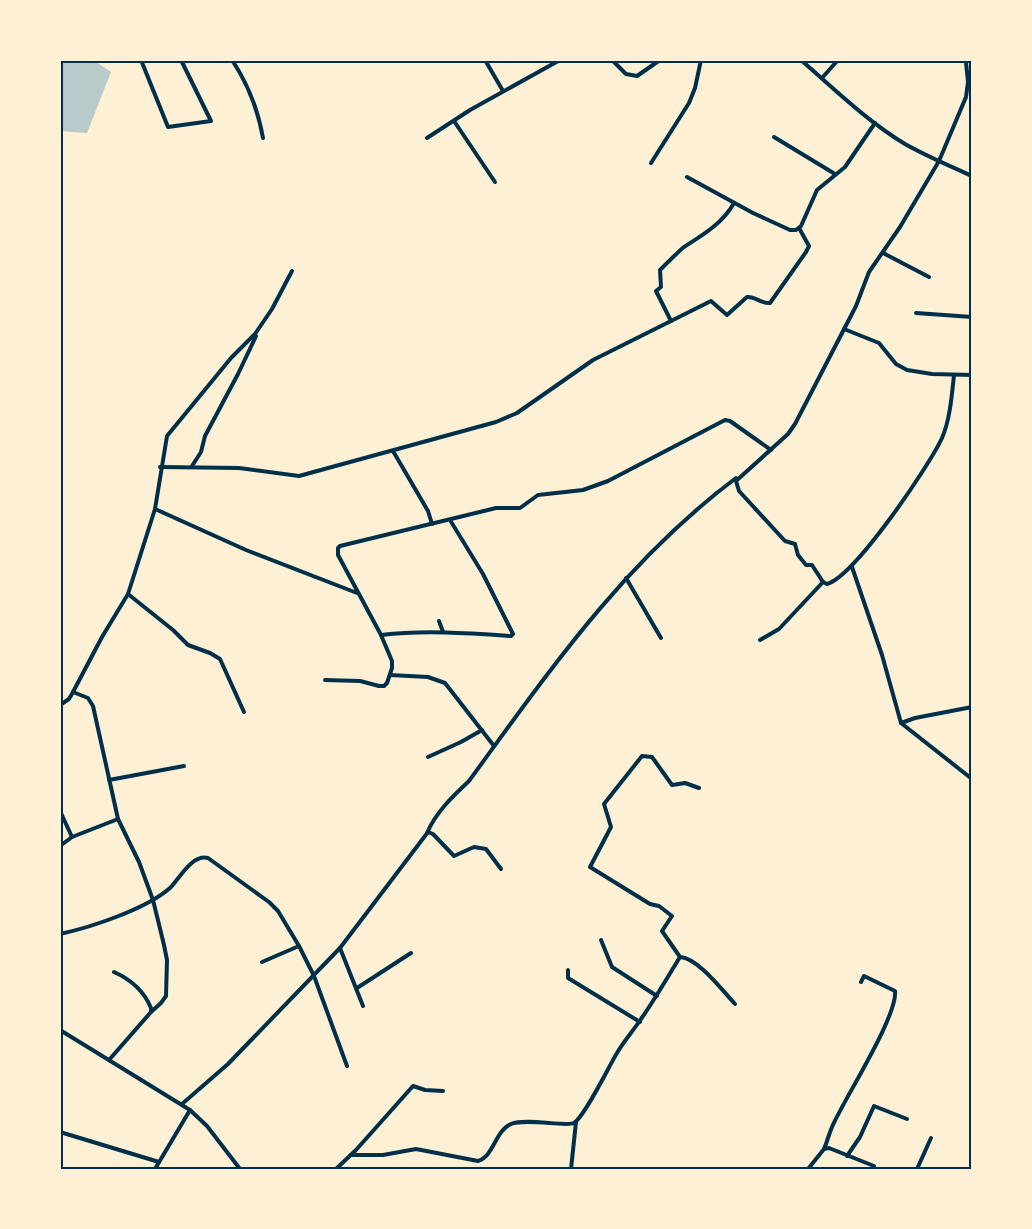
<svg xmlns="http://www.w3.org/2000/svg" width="1032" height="1229" font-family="'Space Grotesk',sans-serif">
<rect width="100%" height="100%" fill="#fdf0d5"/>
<polygon fill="#b9caca" points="60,60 93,60 111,72 87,133 60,131"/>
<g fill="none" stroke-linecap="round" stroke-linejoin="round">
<g stroke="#003049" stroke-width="4">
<polyline points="141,60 168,127 211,121 181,60"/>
<path d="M232,60c16,24 26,50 31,78"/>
<polyline points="485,60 503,91"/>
<polyline points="612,60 626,74 637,76 660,60"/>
<path d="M801,60c33,29 66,61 104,84 21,12 45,22 67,32"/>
<polyline points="822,78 838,60"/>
<polyline points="454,121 495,182"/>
<polyline points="774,137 835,174"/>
<polyline points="427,138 470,110 560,60"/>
<polyline points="651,163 689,103 695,88 701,60"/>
<polyline points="687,177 753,213 790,230 796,230 801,226 817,190 845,167 875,123"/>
<polyline points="883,253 929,277"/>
<polyline points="916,313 972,317"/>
<path d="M671,321l-15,-30 5,-4 -1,-17c5,-5 19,-19 24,-23 19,-12 39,-24 50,-44"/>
<polyline points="844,329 879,343 896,364 907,370 932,374 972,375"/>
<path d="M954,375c-2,19 -4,45 -12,63 -13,28 -87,138 -115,146l-4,-2 -11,-17h-6l-8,-10 -3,-11 -10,-3 -46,-50 -3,-10 52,-47 7,-10 61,-118 13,-34 31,-45 39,-66 27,-64 2,-15 -2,-20 -2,-2"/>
<polyline points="393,451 428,511 432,524"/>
<polyline points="192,466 201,452 205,436 238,374 256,336"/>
<path d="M160,467l79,1 60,8 197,-54 21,-9 76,-53 118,-59 16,14 20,-18c8,-1 14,7 23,6l36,-51 3,-6 -10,-18"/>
<polyline points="155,509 246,550 357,593"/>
<polyline points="852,567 882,655 901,723 972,779"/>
<polyline points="626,578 661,638"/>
<polyline points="128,594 173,630 188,645 210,653 220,659 244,712"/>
<polyline points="439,621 443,632"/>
<path d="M381,635c43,-5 86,-2 130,1l2,-2 -30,-60 -33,-54"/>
<polyline points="760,640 779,629 823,582"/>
<polyline points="390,675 428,677 445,683 494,746"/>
<polyline points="325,680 360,681 379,686 384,686 387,683 392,668 392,661 381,635 338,555 338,548 340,546 496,508 520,508 538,495 583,490 608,481 725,420 730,421 771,450"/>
<polyline points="73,692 88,698 93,706 118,819 139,862 153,900 164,945 167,960 166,996 161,1003 151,1012"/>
<polyline points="60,705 69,699 73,692 102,637 128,594 155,509 167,436 231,358 255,334 272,309 292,271"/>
<polyline points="901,723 915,718 972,707"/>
<polyline points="428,757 461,742 482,730"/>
<polyline points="109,780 184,766"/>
<polyline points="60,811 72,837"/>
<path d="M427,833c9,-21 26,-37 42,-52 81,-111 155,-219 267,-303"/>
<polyline points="60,846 72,837 118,819"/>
<path d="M60,934c32,-7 86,-25 110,-46 10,-10 22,-34 38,-30l61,44 9,9 21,35 15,30 33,90"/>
<polyline points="601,940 612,967 657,996"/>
<polyline points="340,948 428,832 433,834 454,856 474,847 486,849 501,869"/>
<polyline points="680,957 662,931 672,916 659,906 650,904 590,867 611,827 604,804 642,756 652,757 672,785 685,783 699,788"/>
<polyline points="262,962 299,946"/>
<polyline points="568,970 568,978 640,1022"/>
<polyline points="357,988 411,953"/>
<polyline points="60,1030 190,1110 207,1126 240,1169"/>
<path d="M109,1060l42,-48v-4c-7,-17 -19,-28 -37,-36"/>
<polyline points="182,1104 228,1064 340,948 363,1006"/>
<polyline points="60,1132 159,1162"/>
<path d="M824,1149c3,-7 5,-15 8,-22 12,-28 66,-111 63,-136l-31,-15 -3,6"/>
<path d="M351,1155h32l33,-6 62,12c16,-5 17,-30 33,-37 15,-6 55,3 63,-1 11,-7 35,-57 43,-70 7,-12 16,-22 24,-34 14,-20 26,-41 39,-62 18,1 42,33 55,47"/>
<polyline points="847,1156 860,1137 874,1106 907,1119"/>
<polyline points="155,1169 190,1110"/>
<polyline points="336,1169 356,1150 413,1086 425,1090 443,1091"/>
<polyline points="571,1169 576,1122"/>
<polyline points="808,1169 824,1149 829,1148 874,1166"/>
<polyline points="917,1169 931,1138"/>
</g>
</g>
<rect width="1032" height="1229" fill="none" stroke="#fdf0d5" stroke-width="123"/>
<rect x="62" y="62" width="908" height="1106" fill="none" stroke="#003049" stroke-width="2"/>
</svg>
